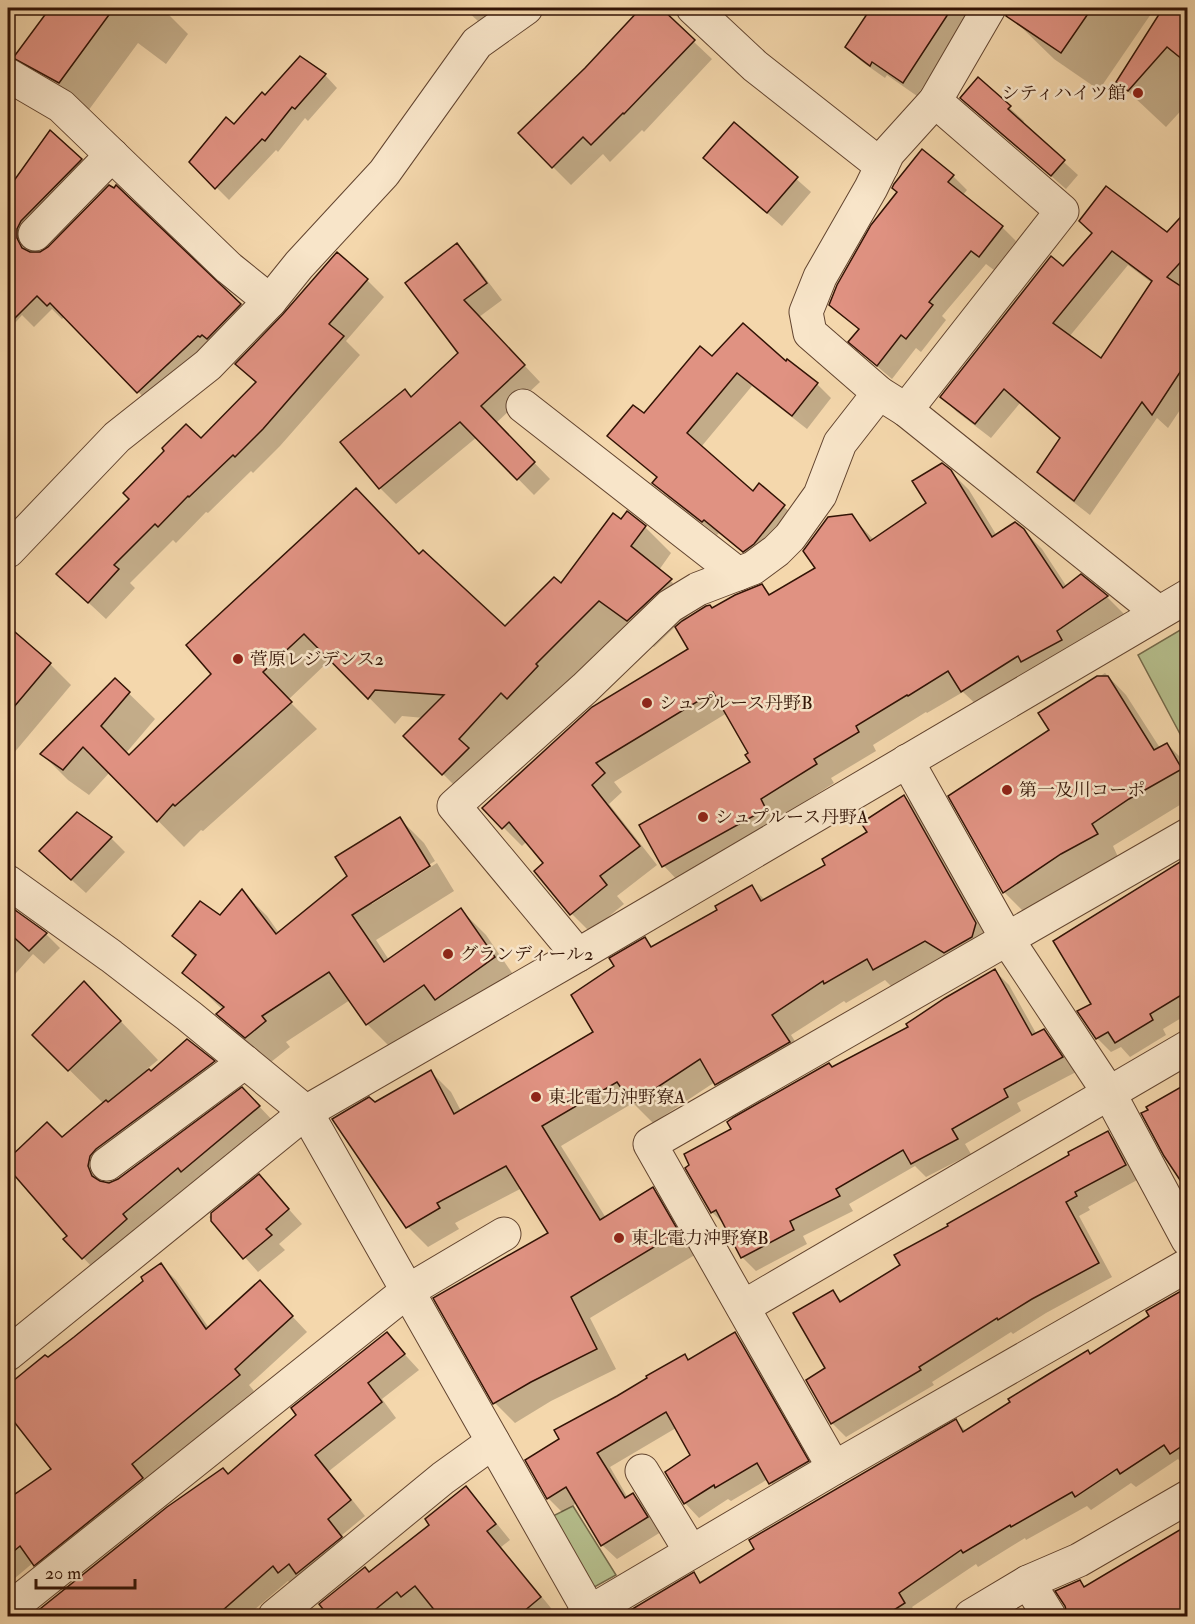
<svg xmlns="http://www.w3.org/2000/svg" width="1195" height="1624" font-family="'IM FELL Double Pica','Noto Serif JP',serif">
<rect width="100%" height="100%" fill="#f4d7ac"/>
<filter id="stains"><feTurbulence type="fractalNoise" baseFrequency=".00333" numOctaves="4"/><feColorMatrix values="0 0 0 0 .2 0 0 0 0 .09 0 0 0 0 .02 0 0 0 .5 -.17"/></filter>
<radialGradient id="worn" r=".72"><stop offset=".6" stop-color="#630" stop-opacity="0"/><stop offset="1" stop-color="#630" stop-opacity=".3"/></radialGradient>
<g fill="#b6bf8d" stroke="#746949" stroke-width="1.5">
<polygon points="1187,626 1187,747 1138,655"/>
<polygon points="573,1506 616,1575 589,1590 549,1518"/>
</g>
<g fill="#0003" fill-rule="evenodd">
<polygon points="52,8 162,8 188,34 166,64 138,43 88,111 44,86 15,57"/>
<polygon points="464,8 495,8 479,22"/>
<polygon points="643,8 658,8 712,59 644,132 642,130 610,162 603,154 571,185 553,167 586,69"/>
<polygon points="873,8 975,8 917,96 887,75 885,78 861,61 846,47"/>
<polygon points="1026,8 1155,8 1099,90 1054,59 1016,22"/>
<polygon points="1165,8 1188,8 1188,103 1166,127 1118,82"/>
<polygon points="325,75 337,88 308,121 305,118 278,152 276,150 229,200 191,162 235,126 265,97"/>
<polygon points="978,79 1024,121 1022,124 1078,175 1066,189 962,98"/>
<polygon points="734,124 811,192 782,226 719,172"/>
<polygon points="50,133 95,174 31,243 30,253 240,305 254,319 152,406 65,316 62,319 52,309 34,327 22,315 8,331 8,192"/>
<polygon points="953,176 967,190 962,196 1002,227 1016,241 994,270 986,264 942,316 946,320 921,352 916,348 892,379 865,356 859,330 831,305"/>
<path d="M1188,211v187l-20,30 -11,-10 -67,97 -36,-28 -15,-15 22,-33 -41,-36 -29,35 -34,-26 -15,-15 121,-129 31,-35 74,1zM1128,265l24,18 -51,77 -32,-23z"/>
<polygon points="457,245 473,262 502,300 479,317 540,382 496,423 550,479 534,495 477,437 396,504 380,488 412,398 460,354"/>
<polygon points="367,280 384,297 346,341 360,355 280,446 253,473 251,471 208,513 206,512 176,543 173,540 130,583 135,588 106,619 76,591 201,440 257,384 237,364 285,315"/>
<polygon points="713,359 786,363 787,361 817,384 831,398 807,429 752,386 701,447 753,493 760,486 799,520 758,565 719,533 717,535 668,497 654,483 658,478 609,436 644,415"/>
<polygon points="950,471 969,490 997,536 1023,530 1042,549 1067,587 1081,576 1107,597 1125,615 981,709 963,692 927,713 926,712 873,745 876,751 831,778 834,783 779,818 682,885 664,866 641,825 752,763 750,753 727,713 614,782 622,792 609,804 657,865 617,896 624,904 590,932 572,914 545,863 527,841 522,846 484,808 690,649 676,626 654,647 626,626 469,800 405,736 424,718 402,716 395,724 331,659 288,700 317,729 203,831 201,830 184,847 110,772 89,795 68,780 42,754 115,680 155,719 126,753 130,757 213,674 419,556 505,628 561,586 621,521 645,527 671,553 659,570 697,606 681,623 762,586 771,595 817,568 851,516 874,540 928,504"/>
<polygon points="8,628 50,664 71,685 8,760"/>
<polygon points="1105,673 1126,695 1160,748 1167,744 1188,765 1188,800 1113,846 1118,857 1083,875 1026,914 1004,892 1051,731 1040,714"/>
<polygon points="904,796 924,816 996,944 894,989 885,980 846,1003 844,1001 791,1035 809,1063 736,1104 715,1082 653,1123 633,1103 561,1146 606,1218 653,1189 673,1209 698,1253 590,1318 616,1369 551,1401 515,1423 495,1403 435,1298 550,1234 522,1188 455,1223 459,1229 428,1247 408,1227 375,1103 431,1072 451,1092 461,1111 595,1033 616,967 645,939 653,948 719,911 752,887 765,900 827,866 869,833"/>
<polygon points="77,814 111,838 125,852 86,893 55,865"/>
<polygon points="399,818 424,843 435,861 370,902 372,904 437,863 454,891 376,940 389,960 461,910 486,935 519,983 461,1024 447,1010 392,1049 367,1024 350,1000 286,1042 290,1047 271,1062 243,1039 218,1014 223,1010 184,973 196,958 174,936 220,917 242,891 267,916 279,933 349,877"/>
<polygon points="1188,859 1188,1014 1163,1029 1166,1035 1130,1057 1121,1047 1111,1052 1097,1038 1093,1004 1154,880 1153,878"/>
<polygon points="8,907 46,934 60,948 44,964 33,954 8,982"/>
<polygon points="995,971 1009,985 1037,1035 1044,1031 1058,1045 1076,1072 1017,1103 1021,1111 965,1144 971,1154 926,1177 915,1166 849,1204 853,1211 803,1236 807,1244 756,1271 742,1257 726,1226 712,1212 733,1129 833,1069 910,1027"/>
<polygon points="84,983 158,1060 147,1069 151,1073 187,1041 227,1076 104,1170 103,1183 109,1184 118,1181 256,1103 273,1121 196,1185 193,1182 135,1229 140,1234 97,1272 65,1239 69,1236 8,1165 8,1161 47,1124 62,1138 104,1104 34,1035"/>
<polygon points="1108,1133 1122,1147 1139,1179 1088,1207 1090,1210 1079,1216 1112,1277 1046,1313 1013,1334 1011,1332 932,1382 934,1385 846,1437 832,1423 827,1369 833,1292 843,1302 902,1266 950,1227"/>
<polygon points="259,1176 302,1224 279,1244 285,1250 258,1272 209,1217"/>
<polygon points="161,1265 176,1280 209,1328 260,1282 307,1332 249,1385 254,1391 146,1480 45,1572 34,1562 8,1584 8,1501 54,1469 8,1412 8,1387 45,1357 48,1359 145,1281"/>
<polygon points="1188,1289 1188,1466 1186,1467 1178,1459 1136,1487 1131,1483 1091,1510 1087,1506 1026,1540 1025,1538 978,1567 976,1564 912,1607 918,1616 622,1616 694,1574 702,1583 956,1421 967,1432 1151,1316"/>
<polygon points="386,1334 419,1370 382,1399 396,1418 329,1471 365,1516 342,1535 356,1553 295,1587 288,1581 247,1616 35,1616 229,1476"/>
<polygon points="735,1334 749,1348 822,1476 784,1498 768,1479 731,1501 728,1499 699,1518 685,1503 667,1472 692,1456 676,1428 610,1467 628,1498 633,1494 647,1509 661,1532 617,1559 602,1545 577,1503 562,1512 548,1498 561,1440 618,1397 684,1356 689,1361"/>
<polygon points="466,1488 481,1504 510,1540 501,1547 555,1613 551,1616 331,1616 369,1573 431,1525"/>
<polygon points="1023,1612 1028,1616 1017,1616"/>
</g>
<g fill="#e09282" stroke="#321305" stroke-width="1.5" fill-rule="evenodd">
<polygon points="50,8 114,8 59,83 13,58"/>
<polygon points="641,8 661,8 695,40 624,114 623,113 591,145 583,137 552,168 518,133 585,68"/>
<polygon points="871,8 952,8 903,83 872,62 870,66 845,47"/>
<polygon points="1008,8 1092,8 1061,53 1006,16"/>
<polygon points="1163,8 1188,8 1188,64 1167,47 1128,91 1116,82"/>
<polygon points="300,56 326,74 295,109 292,107 265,141 262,139 215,189 189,162 226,117 234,124 262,92 265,95"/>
<polygon points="978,77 1011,106 1008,109 1065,160 1051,176 960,98"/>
<polygon points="734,122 798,177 767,213 703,158"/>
<polygon points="50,130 82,159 21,221 17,229 17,238 22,248 30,252 40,252 48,247 109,185 114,188 116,185 241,304 207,339 202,335 200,337 198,336 137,393 50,303 47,306 37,296 8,325 8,189"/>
<polygon points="922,149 954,175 948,182 1003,226 979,257 971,251 929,302 933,305 906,339 901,335 877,366 848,342 859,329 829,305 837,285 871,225 897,192 892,188 894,184"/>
<path d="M1106,186l61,46 21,-23v45l-21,23 21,14v69l-36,55 -10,-13 -68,99 -37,-29 23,-34 -56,-49 -29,35 -35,-27 111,-141 12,10 29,-33 -13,-12zM1112,251l40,30 -51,77 -48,-35z"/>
<polygon points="457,243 487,283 464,300 525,365 481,406 535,462 517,480 460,422 379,489 340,442 405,389 411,397 458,353 405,283"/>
<polygon points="337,252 368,279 329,324 344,336 263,429 235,457 233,455 189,497 188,496 158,527 155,524 114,565 119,569 88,603 56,574 129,499 123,493 164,451 162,448 186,424 201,438 256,382 235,364 283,314"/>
<polygon points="743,323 786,361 787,359 818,383 792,416 737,373 687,433 753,491 759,483 785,505 754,544 743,552 704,520 702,522 652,483 657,477 607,436 633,405 644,413 700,346 712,356"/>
<polygon points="942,463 951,470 992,537 1015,522 1024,529 1063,588 1081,574 1108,596 1057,631 1062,640 1021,662 1018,656 961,692 948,671 908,696 907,695 856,726 859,732 814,759 817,764 761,799 766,809 662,867 639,825 750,762 745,755 748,753 713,692 596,763 605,773 592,785 640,846 600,876 607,885 570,915 534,871 543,863 509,822 502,829 482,808 592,707 688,649 675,627 682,621 706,606 710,605 712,608 735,595 762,584 769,595 815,568 803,551 828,517 852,514 870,541 926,503 912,481"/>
<polygon points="356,488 419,554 423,550 505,626 554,577 561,583 613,513 621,519 627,511 646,526 631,546 672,579 627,621 599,601 536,664 538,666 507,699 501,693 459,739 469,748 442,775 403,736 444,695 375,690 368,699 304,634 263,672 292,702 175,806 173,804 157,822 83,747 63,770 40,754 115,678 130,692 101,726 129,755 211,674 186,645"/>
<polygon points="8,626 51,663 8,714"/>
<polygon points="1097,676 1108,676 1154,750 1167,743 1182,769 1129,799 1092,824 1098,834 1061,854 1003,893 948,796 1049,730 1038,713"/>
<polygon points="904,795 976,923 972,937 944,953 925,941 873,970 867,959 824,984 823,981 772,1015 790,1042 715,1085 700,1059 632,1104 617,1082 542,1126 600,1220 653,1187 679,1232 571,1297 597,1349 531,1382 493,1404 433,1298 548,1233 506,1166 437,1203 440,1208 406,1228 332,1119 369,1097 375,1102 431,1070 454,1114 593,1032 571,995 614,966 609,958 645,937 651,947 717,910 715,906 752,885 761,901 825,865 822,859 867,832 861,823"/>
<polygon points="77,812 112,837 71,880 39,851"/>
<polygon points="400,817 430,866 352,915 384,962 461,908 495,957 435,1000 424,985 366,1025 329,972 262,1016 266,1021 245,1038 216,1014 224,1007 182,973 196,955 172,936 200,901 220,915 242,889 276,934 347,876 335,857"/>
<polygon points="1188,857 1188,991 1150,1014 1153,1020 1115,1043 1108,1032 1096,1039 1077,1011 1091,1004 1053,941"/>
<polygon points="8,905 47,933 29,951 8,932"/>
<polygon points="995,969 1032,1035 1044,1029 1063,1057 1004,1089 1008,1097 952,1129 958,1139 911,1164 903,1150 836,1189 840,1196 790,1221 794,1230 741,1258 716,1210 711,1213 685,1168 689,1165 684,1154 731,1129 727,1122 734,1117 829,1063 832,1067 908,1027 906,1024 945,998"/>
<polygon points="84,981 121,1021 68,1071 32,1035"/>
<polygon points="187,1039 215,1061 96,1149 90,1156 88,1166 92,1176 100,1181 109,1183 118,1179 242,1087 260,1106 181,1172 178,1168 123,1214 127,1219 82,1259 63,1239 67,1236 8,1168 8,1159 47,1122 62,1137 106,1100 108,1102 149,1069 151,1071"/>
<polygon points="1188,1083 1188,1192 1164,1156 1141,1113 1148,1110 1146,1107"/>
<polygon points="1108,1131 1126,1165 1075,1192 1077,1196 1066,1202 1099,1263 1032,1299 998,1320 997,1318 919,1367 921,1370 831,1424 806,1380 825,1368 793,1313 833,1290 840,1302 900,1265 894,1255 948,1226 947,1224 1069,1155 1068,1152"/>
<polygon points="259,1174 289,1209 266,1229 272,1235 243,1259 211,1221 211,1213"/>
<polygon points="161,1263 206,1329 260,1280 293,1316 235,1369 240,1375 132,1464 143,1478 34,1566 20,1546 8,1556 8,1499 51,1469 8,1414 8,1385 45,1355 48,1357 74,1337 143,1281 141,1277"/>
<polygon points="1188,1287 1188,1442 1170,1454 1164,1445 1120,1474 1117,1469 1075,1497 1072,1492 1011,1527 1010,1525 963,1553 961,1550 899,1593 905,1603 883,1617 619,1617 694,1572 700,1583 754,1549 749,1540 956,1419 963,1432 1010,1402 1008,1399 1047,1375 1088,1350 1090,1354 1149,1316 1146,1311"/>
<polygon points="387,1332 405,1354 368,1383 382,1402 315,1455 351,1500 328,1519 342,1537 296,1574 289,1564 278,1573 273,1566 215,1617 30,1617 167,1507 223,1468 228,1474 296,1415 291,1408"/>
<polygon points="735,1332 809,1461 769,1484 757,1463 715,1488 714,1485 684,1504 665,1472 690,1455 666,1412 597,1453 625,1498 633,1493 648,1517 601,1546 566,1487 547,1499 525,1460 559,1439 554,1430 617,1396 647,1378 646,1376 685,1354 688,1360"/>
<polygon points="466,1486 496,1524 487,1531 541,1597 517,1617 440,1617 415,1586 401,1597 397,1592 366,1617 329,1617 319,1604 365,1567 369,1572 429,1525 425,1519"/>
<polygon points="1188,1525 1188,1617 1068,1617 1065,1606 1055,1591 1080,1580 1084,1587"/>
</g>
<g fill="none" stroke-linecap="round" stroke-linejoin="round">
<g stroke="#62442f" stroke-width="35">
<g id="minor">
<polyline points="693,8 755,66 882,166"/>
<polyline points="989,8 935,101 888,153 871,188 820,277 806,312 810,333 879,393 906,410 1158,612"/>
<polyline points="8,75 61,106 229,268 270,301"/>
<polyline points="35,234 112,155"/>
<polyline points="523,406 738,574"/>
<polyline points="906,410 1062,211 935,101"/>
<polyline points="8,551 117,437 208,365 270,301 299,265 384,173 477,43 526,8"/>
<polyline points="907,761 1007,939 1109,1093 1188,1240"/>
<polyline points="8,882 111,956 189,1016 306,1112 592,1616"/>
<polyline points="578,955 454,806 585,688 670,606 698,589 753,568 776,551 790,537 820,495 840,443 879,393"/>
<polyline points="107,1164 245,1062"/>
<polyline points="743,1307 1188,1047"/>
<polyline points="8,1354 306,1112 578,955 1188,596"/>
<polyline points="834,1468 650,1144 1188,835"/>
<polyline points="642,1471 691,1552"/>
<polyline points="1028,1582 1049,1616"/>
<polyline points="8,1610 406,1292 504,1234"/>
<polyline points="275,1616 443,1478 493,1442"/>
<polyline points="583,1616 834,1468 1188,1265"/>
<polyline points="971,1616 1028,1582 1079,1560 1188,1497"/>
</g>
</g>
<use href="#minor" stroke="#f8e5c9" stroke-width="33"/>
</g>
<g fill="#8f2418" stroke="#f8e5c9" stroke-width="2">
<circle cx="1138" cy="93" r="6"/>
<circle cx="238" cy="659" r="6"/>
<circle cx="647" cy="703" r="6"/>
<circle cx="1007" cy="790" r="6"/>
<circle cx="703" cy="817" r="6"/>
<circle cx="448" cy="954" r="6"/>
<circle cx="536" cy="1097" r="6"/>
<circle cx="619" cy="1238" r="6"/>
</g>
<g text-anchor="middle" stroke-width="5" stroke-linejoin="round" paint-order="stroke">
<g font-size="18" fill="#321305" stroke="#f8e5c9" text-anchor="start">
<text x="1126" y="99" text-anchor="end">シティハイツ館</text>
<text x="250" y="665">菅原レジデンス2</text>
<text x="659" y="709">シュプルース丹野B</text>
<text x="1019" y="796">第一及川コーポ</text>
<text x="715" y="823">シュプルース丹野A</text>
<text x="460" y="960">グランディール2</text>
<text x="548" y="1103">東北電力沖野寮A</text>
<text x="631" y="1244">東北電力沖野寮B</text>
</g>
</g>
<rect width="1195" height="1624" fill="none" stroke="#f4d7ac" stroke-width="30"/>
<rect x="9" y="9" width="1177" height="1606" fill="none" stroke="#321305" stroke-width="3"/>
<rect x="15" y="15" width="1165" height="1594" fill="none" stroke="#321305" stroke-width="1.5"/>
<path d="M36 1579v9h99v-9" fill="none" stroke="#321305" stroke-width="3"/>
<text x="45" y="1579" font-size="18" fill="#321305" stroke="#f8e5c9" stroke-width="4.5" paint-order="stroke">20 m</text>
<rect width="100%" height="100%" filter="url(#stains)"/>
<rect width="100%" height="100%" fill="url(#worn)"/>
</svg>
